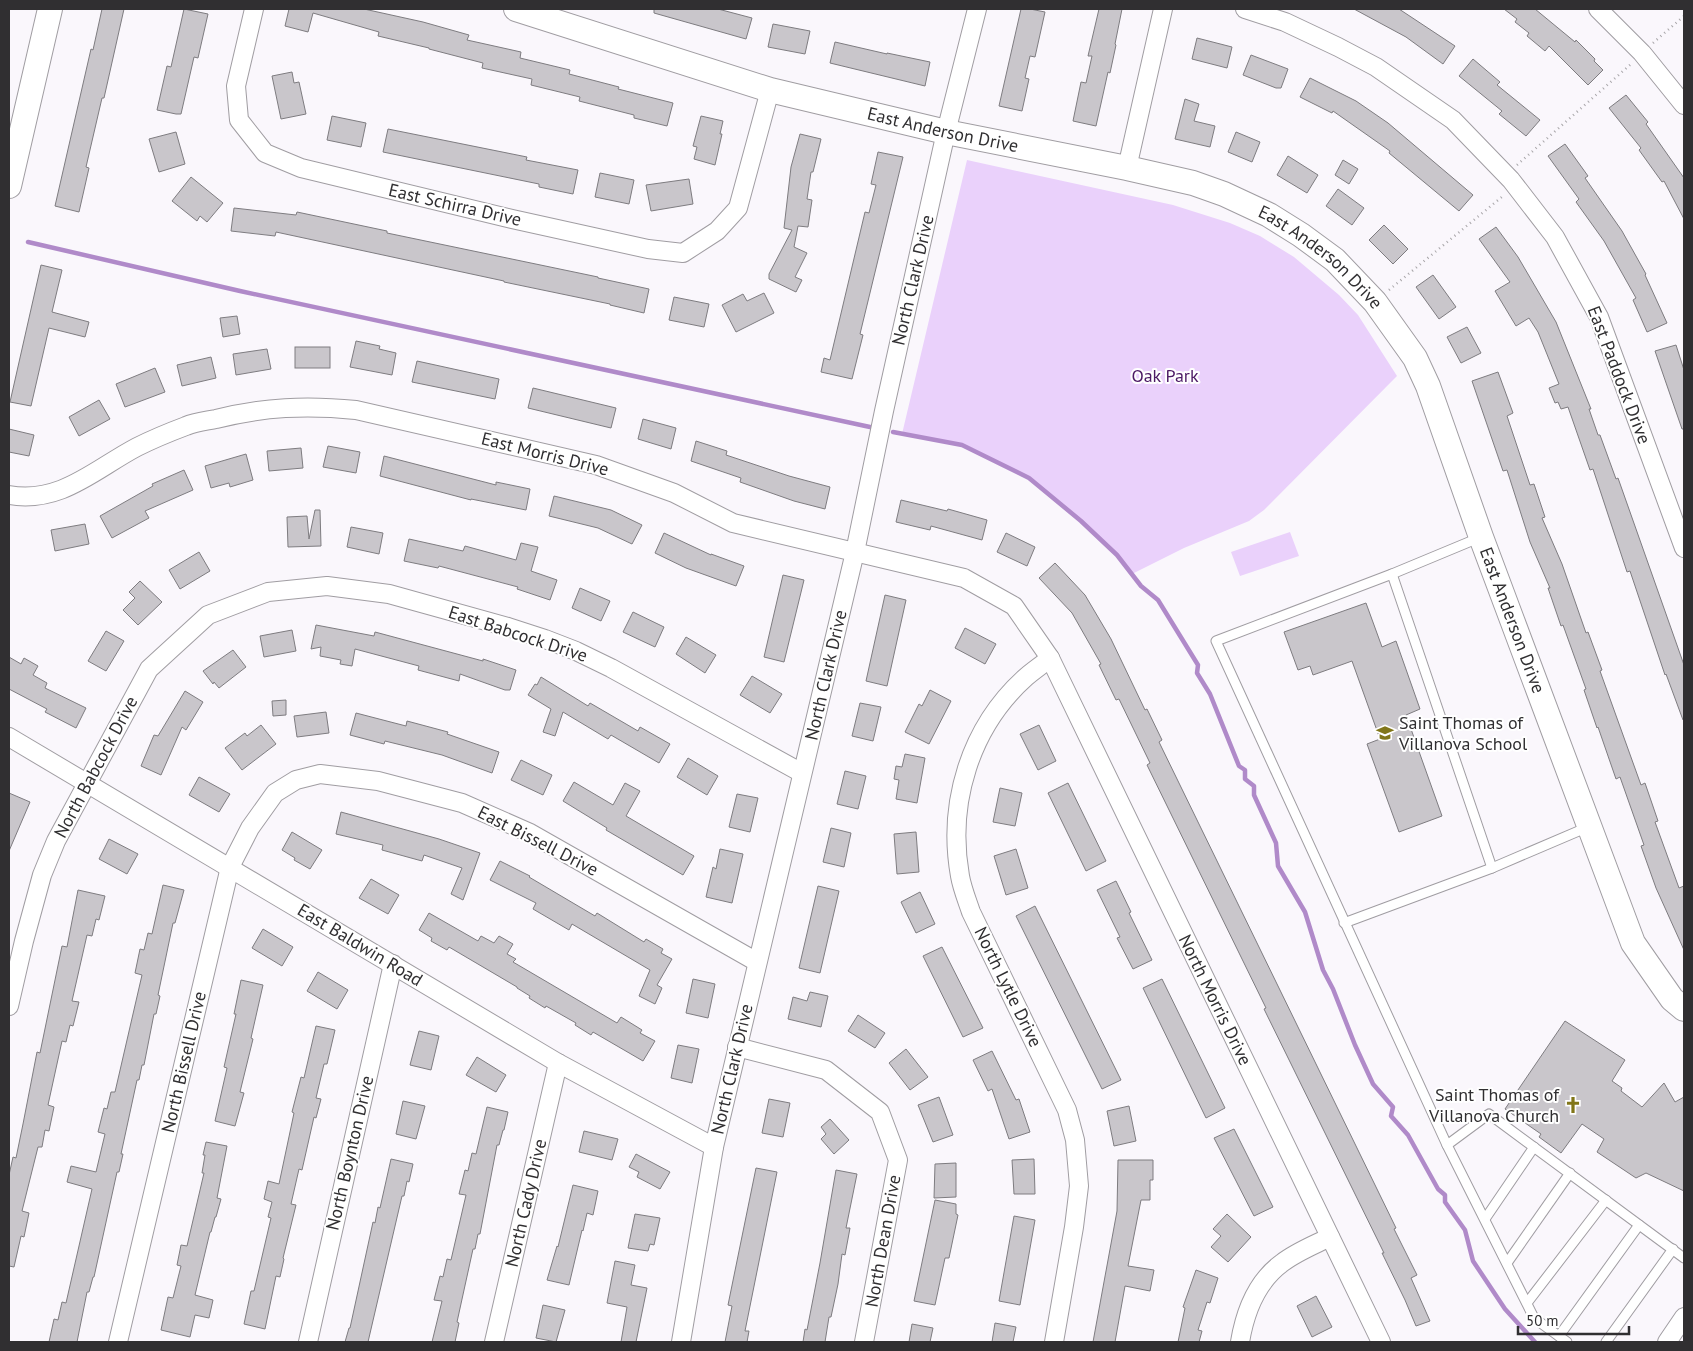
<svg xmlns="http://www.w3.org/2000/svg" width="1693" height="1351" font-family="'PT Sans',sans-serif">
<rect width="100%" height="100%" fill="#faf7fc"/>
<g fill="#ead1fb">
<polygon points="967,160 1173,205 1230,223 1260,236 1294,257 1339,295 1358,315 1397,376 1264,510 1249,521 1184,548 1132,574 1117,555 1081,521 1029,478 962,445 902,434"/>
<polygon points="1290,532 1299,556 1240,576 1231,552"/>
</g>
<g fill="none" stroke-linecap="round" stroke-linejoin="round">
<g stroke="#b08ac9" stroke-width="4.5">
<polyline points="28,242 240,291 870,427"/>
<polyline points="893,432 962,445 1029,478 1081,521 1117,555 1141,586 1158,600 1198,665 1197,673 1210,694 1239,766 1245,770 1245,779 1254,786 1254,795 1276,843 1278,866 1305,912 1323,970 1333,989 1355,1045 1373,1084 1393,1107 1391,1116 1408,1135 1438,1189 1445,1195 1445,1202 1465,1230 1473,1261 1505,1309 1535,1342"/>
</g>
</g>
<g fill="#c9c6cb" stroke="#7e7c80">
<polygon points="102,9 124,9 104,98 102,98 86,167 89,168 79,212 55,206 91,49 93,50"/>
<polygon points="184,9 208,14 198,58 194,57 181,114 176,114 157,110 167,66 171,67"/>
<polygon points="289,9 364,9 423,22 469,35 467,40 521,52 520,58 570,70 569,74 619,87 618,89 673,103 667,126 634,118 634,115 579,101 580,97 531,85 532,79 482,68 483,63 429,49 429,48 378,36 379,32 313,13 308,32 285,26"/>
<polygon points="654,9 718,9 752,18 746,39 654,13"/>
<polygon points="1021,9 1030,9 1045,12 1035,57 1030,56 1025,78 1029,79 1022,111 999,106"/>
<polygon points="1099,9 1122,9 1115,44 1116,45 1110,73 1108,72 1096,126 1073,121 1081,82 1086,83 1092,56 1088,56"/>
<polygon points="1354,9 1399,9 1455,46 1443,64 1406,37"/>
<polygon points="1504,9 1535,9 1575,42 1576,40 1595,59 1594,61 1603,70 1588,85 1549,46 1545,51 1527,36 1529,33 1515,22 1517,19"/>
<polygon points="773,24 810,31 805,54 768,47"/>
<polygon points="1197,38 1232,47 1227,68 1192,59"/>
<polygon points="835,42 887,54 887,53 930,62 925,86 830,63"/>
<polygon points="1251,55 1288,69 1281,88 1276,88 1243,75"/>
<polygon points="1473,59 1500,82 1497,85 1540,120 1526,136 1499,114 1502,111 1459,76"/>
<polygon points="292,72 294,83 299,82 306,114 281,119 272,76"/>
<polygon points="1310,78 1356,101 1388,123 1473,195 1459,211 1389,153 1390,151 1333,111 1332,113 1300,97"/>
<polygon points="1626,95 1648,122 1646,124 1684,178 1684,219 1664,181 1662,182 1639,150 1641,148 1609,108"/>
<polygon points="1185,99 1199,104 1194,121 1215,126 1210,147 1175,139"/>
<polygon points="332,116 366,123 361,147 327,140"/>
<polygon points="701,116 723,121 720,134 722,134 715,165 694,159 697,147 693,146"/>
<polygon points="388,129 527,157 526,160 578,170 573,194 539,187 539,184 383,152"/>
<polygon points="176,132 185,164 159,172 149,139"/>
<polygon points="1236,132 1260,142 1252,162 1228,152"/>
<polygon points="800,134 821,139 813,172 811,172 807,199 812,200 808,227 798,226 794,247 807,253 795,277 802,280 796,292 769,279 769,274 792,230 784,228 791,167"/>
<polygon points="1565,144 1588,176 1585,178 1622,231 1646,274 1645,275 1667,323 1647,332 1633,300 1636,298 1604,241 1576,202 1579,199 1548,156"/>
<polygon points="878,152 903,157 860,334 863,335 852,379 821,372 824,358 830,360 865,212 869,213 876,185 871,184"/>
<polygon points="1288,156 1318,175 1307,193 1277,175"/>
<polygon points="1343,160 1358,169 1349,184 1335,175"/>
<polygon points="600,173 634,180 629,204 595,197"/>
<polygon points="191,177 223,203 207,222 200,216 197,221 172,201"/>
<polygon points="689,179 693,204 651,211 646,185"/>
<polygon points="1338,189 1364,208 1352,225 1326,206"/>
<polygon points="234,208 296,215 297,212 387,231 387,233 598,277 598,278 649,289 644,313 610,305 610,304 504,282 504,281 276,232 275,236 231,231"/>
<polygon points="1384,225 1408,249 1393,264 1369,240"/>
<polygon points="1496,227 1518,257 1556,322 1591,409 1589,409 1598,435 1600,435 1616,479 1618,478 1684,665 1684,720 1683,720 1666,674 1665,675 1630,571 1627,572 1593,469 1590,470 1568,407 1561,409 1558,402 1555,403 1549,388 1559,384 1538,332 1529,318 1516,326 1495,291 1510,282 1479,239"/>
<polygon points="41,265 62,270 52,312 89,322 85,337 49,328 31,406 10,402"/>
<polygon points="1433,275 1456,307 1439,319 1416,287"/>
<polygon points="764,293 774,313 736,332 722,305 743,294 747,301"/>
<polygon points="674,297 709,304 704,327 669,320"/>
<polygon points="237,316 240,334 223,337 220,318"/>
<polygon points="1467,327 1481,353 1461,363 1447,337"/>
<polygon points="356,341 380,346 379,349 396,353 392,375 350,367"/>
<polygon points="1676,345 1684,370 1684,429 1682,429 1655,351"/>
<rect x="295" y="347" width="35" height="21"/>
<polygon points="267,349 271,369 236,375 233,354"/>
<polygon points="211,357 216,378 182,386 177,365"/>
<polygon points="417,361 499,379 495,399 412,382"/>
<polygon points="155,368 165,392 125,407 116,384"/>
<polygon points="1498,372 1513,413 1507,416 1530,485 1534,484 1545,517 1542,518 1562,564 1586,633 1588,632 1602,670 1600,671 1641,785 1645,783 1658,821 1655,822 1679,888 1684,886 1684,950 1656,888 1641,846 1644,845 1620,777 1616,779 1598,727 1597,728 1584,690 1586,689 1563,625 1561,626 1548,588 1550,588 1530,542 1507,470 1503,471 1472,381"/>
<polygon points="533,388 616,408 611,428 528,408"/>
<polygon points="99,400 110,419 79,436 69,417"/>
<polygon points="643,419 676,428 671,449 638,439"/>
<polygon points="9,429 34,435 29,456 9,452"/>
<polygon points="696,441 727,451 726,455 789,476 830,487 825,509 794,501 740,482 741,478 691,461"/>
<polygon points="328,446 360,452 356,473 323,467"/>
<polygon points="301,448 303,468 269,471 267,451"/>
<polygon points="246,454 253,480 230,487 229,483 211,488 205,466"/>
<polygon points="384,456 496,485 496,482 530,489 526,510 471,499 471,500 380,476"/>
<polygon points="184,470 193,490 145,511 149,518 112,538 100,516 153,486 152,484"/>
<polygon points="554,496 611,510 642,525 632,544 598,528 549,516"/>
<polygon points="901,500 947,511 948,509 987,520 982,540 931,526 930,530 896,522"/>
<polygon points="315,510 320,510 321,546 288,547 287,517 307,516 309,539"/>
<polygon points="85,524 89,544 55,551 51,530"/>
<polygon points="351,527 383,533 379,554 347,547"/>
<polygon points="664,533 711,555 711,554 744,566 736,586 686,568 655,553"/>
<polygon points="1006,533 1035,547 1027,566 997,552"/>
<polygon points="409,539 463,551 465,546 516,560 521,543 538,547 531,571 557,580 550,600 517,589 518,587 439,566 438,568 404,561"/>
<polygon points="199,552 210,571 180,589 169,570"/>
<polygon points="1055,563 1085,595 1111,639 1145,710 1147,709 1162,740 1159,742 1396,1228 1394,1229 1417,1275 1411,1278 1430,1321 1416,1326 1405,1300 1382,1253 1384,1253 1264,1009 1266,1008 1147,765 1150,763 1119,699 1116,700 1099,665 1101,664 1072,613 1039,578"/>
<polygon points="783,575 804,580 784,662 764,657"/>
<polygon points="140,581 162,602 138,625 123,610 135,598 129,592"/>
<polygon points="580,588 610,601 601,621 572,608"/>
<polygon points="885,595 906,600 887,686 866,681"/>
<polygon points="1366,603 1382,647 1396,641 1420,709 1406,715 1442,816 1399,832 1367,744 1380,739 1352,661 1313,675 1310,666 1298,670 1284,632"/>
<polygon points="633,612 664,627 655,647 623,632"/>
<polygon points="316,625 374,636 375,632 483,661 483,659 516,670 510,690 505,690 460,674 459,681 418,670 419,666 355,649 352,666 340,664 341,660 320,656 321,647 311,649"/>
<polygon points="965,628 996,644 985,664 955,648"/>
<polygon points="292,630 296,651 264,657 260,636"/>
<polygon points="106,631 124,641 106,671 88,661"/>
<polygon points="686,637 716,655 705,673 676,654"/>
<polygon points="233,650 246,667 219,688 214,682 213,684 203,671"/>
<polygon points="9,657 21,664 24,658 38,666 33,675 47,683 45,688 86,708 76,728 45,712 47,709 9,689"/>
<polygon points="752,676 782,694 770,713 740,695"/>
<polygon points="541,677 588,706 590,703 638,731 640,727 670,744 659,763 611,735 608,739 563,712 555,736 543,732 551,709 528,695 535,684 537,685"/>
<polygon points="930,690 951,701 929,744 905,732 919,704 922,706"/>
<polygon points="185,691 203,702 186,730 182,727 161,775 141,766 154,735 158,736"/>
<polygon points="286,700 286,715 273,716 272,701"/>
<polygon points="860,703 881,707 873,741 852,736"/>
<polygon points="326,712 329,733 297,737 294,716"/>
<polygon points="356,713 406,726 407,721 448,732 447,734 499,752 492,773 442,755 385,741 384,744 350,735"/>
<polygon points="261,725 276,744 242,770 225,748 245,733 247,736"/>
<polygon points="1039,725 1056,761 1038,770 1020,734"/>
<polygon points="905,754 925,758 917,803 896,799 899,780 894,779 896,766 902,767"/>
<polygon points="688,758 718,776 707,795 677,777"/>
<polygon points="521,760 552,775 543,795 511,780"/>
<polygon points="845,771 866,776 858,809 837,804"/>
<polygon points="199,777 230,794 219,812 189,795"/>
<polygon points="574,782 613,805 625,783 640,791 626,816 694,856 683,875 606,830 607,828 563,801"/>
<polygon points="1068,783 1106,861 1086,871 1048,793"/>
<polygon points="1000,788 1022,793 1015,826 993,822"/>
<polygon points="9,793 30,802 9,851"/>
<polygon points="737,794 758,798 750,832 729,827"/>
<polygon points="341,812 439,839 480,853 463,900 451,894 462,868 424,855 422,861 382,850 383,845 336,834"/>
<polygon points="831,828 851,833 844,867 823,862"/>
<polygon points="292,832 322,850 310,869 294,860 295,858 282,850"/>
<polygon points="916,832 919,872 897,874 894,834"/>
<polygon points="109,839 138,854 127,874 99,859"/>
<polygon points="720,849 743,854 732,903 706,897 713,867 716,869"/>
<polygon points="1016,849 1028,888 1006,895 994,856"/>
<polygon points="500,861 530,876 529,877 595,916 597,913 644,942 646,939 663,949 661,953 672,959 657,985 662,988 655,1004 639,996 650,970 572,924 569,930 533,909 536,903 490,880"/>
<polygon points="371,879 399,895 388,914 359,898"/>
<polygon points="1116,881 1131,912 1129,913 1152,960 1133,969 1117,938 1120,937 1097,890"/>
<polygon points="163,885 184,890 175,923 173,923 158,995 160,996 156,1014 154,1014 144,1065 142,1065 139,1080 137,1080 121,1154 123,1154 119,1172 117,1172 94,1277 93,1277 89,1292 87,1292 77,1342 49,1342 54,1319 58,1320 62,1302 66,1303 92,1189 67,1182 71,1166 96,1172 105,1134 98,1132 104,1108 107,1109 111,1092 115,1092 142,975 135,973 140,949 144,950 148,933 152,934"/>
<polygon points="818,886 839,891 820,973 799,968"/>
<polygon points="78,890 105,896 99,920 96,919 92,936 87,935 72,1001 79,1002 73,1026 70,1025 66,1042 62,1041 48,1105 54,1107 49,1131 45,1130 42,1147 38,1147 22,1211 29,1213 24,1237 21,1236 14,1267 9,1266 9,1175 13,1157 16,1158 23,1124 37,1052 40,1053 62,946 67,947"/>
<polygon points="920,892 935,924 916,933 901,902"/>
<polygon points="1035,906 1121,1080 1102,1089 1016,916"/>
<polygon points="429,913 478,941 481,936 494,943 499,936 513,944 507,954 516,959 513,962 617,1023 621,1017 642,1030 640,1033 655,1041 643,1061 593,1032 591,1035 575,1025 576,1023 546,1006 545,1008 529,998 530,996 517,988 517,987 449,947 447,950 431,941 432,938 419,930"/>
<polygon points="263,929 293,947 282,966 252,948"/>
<polygon points="942,947 983,1028 963,1037 923,956"/>
<polygon points="318,972 348,990 337,1009 307,991"/>
<polygon points="693,979 715,984 708,1018 686,1013"/>
<polygon points="1162,979 1225,1108 1206,1118 1143,988"/>
<polygon points="241,980 263,985 251,1038 253,1039 240,1092 244,1093 235,1126 215,1121 227,1068 224,1067 236,1014 234,1014"/>
<polygon points="810,992 828,996 821,1027 788,1019 793,997 807,1001"/>
<polygon points="858,1015 885,1033 875,1048 848,1031"/>
<polygon points="1565,1021 1625,1060 1612,1081 1622,1088 1621,1091 1642,1107 1664,1083 1675,1102 1684,1097 1684,1191 1646,1173 1636,1178 1597,1152 1604,1139 1582,1124 1561,1153 1539,1137 1541,1134 1505,1109"/>
<polygon points="316,1026 335,1030 327,1064 324,1064 316,1098 321,1099 316,1118 314,1117 302,1170 299,1169 291,1204 296,1205 283,1258 284,1259 280,1277 276,1276 265,1329 244,1324 251,1291 254,1291 271,1218 268,1217 272,1202 264,1199 268,1181 279,1184 294,1113 292,1112 301,1077 304,1078"/>
<polygon points="419,1031 439,1036 431,1070 410,1065"/>
<polygon points="678,1045 699,1049 692,1083 671,1078"/>
<polygon points="906,1049 928,1077 910,1090 889,1063"/>
<polygon points="992,1051 1016,1100 1019,1099 1030,1132 1009,1139 992,1089 988,1091 973,1060"/>
<polygon points="477,1057 506,1075 496,1092 466,1075"/>
<polygon points="939,1097 953,1135 933,1142 918,1105"/>
<polygon points="769,1099 790,1103 783,1137 762,1133"/>
<polygon points="403,1101 425,1106 416,1139 396,1134"/>
<polygon points="1129,1106 1136,1141 1114,1146 1107,1111"/>
<polygon points="487,1107 508,1112 504,1130 503,1130 499,1145 497,1145 480,1234 478,1234 475,1249 473,1249 457,1322 459,1323 455,1342 432,1342 442,1301 434,1300 440,1276 443,1277 447,1259 451,1260 466,1195 459,1194 465,1170 468,1171 472,1153 476,1154"/>
<polygon points="830,1119 849,1140 834,1154 821,1139 826,1134 821,1127"/>
<polygon points="1234,1129 1273,1207 1254,1216 1214,1138"/>
<polygon points="584,1131 618,1139 612,1160 579,1152"/>
<polygon points="206,1142 227,1146 217,1198 221,1199 216,1217 215,1217 211,1232 210,1232 195,1295 213,1300 209,1318 195,1315 190,1337 161,1330 168,1297 173,1298 181,1266 177,1265 181,1245 187,1246 204,1173 202,1173 205,1155 203,1155"/>
<polygon points="636,1154 670,1172 660,1189 637,1177 639,1172 629,1167"/>
<polygon points="391,1159 413,1164 409,1182 407,1181 404,1196 402,1196 368,1342 345,1342 349,1328 350,1328 373,1222 375,1223 378,1207 380,1208"/>
<polygon points="1034,1159 1035,1194 1014,1194 1012,1160"/>
<polygon points="1118,1160 1153,1160 1153,1180 1150,1180 1150,1200 1141,1200 1128,1266 1154,1270 1150,1291 1125,1286 1115,1342 1093,1342 1117,1211"/>
<polygon points="956,1163 956,1197 934,1198 935,1164"/>
<polygon points="756,1168 777,1172 745,1331 749,1331 747,1342 725,1342 732,1306 728,1305"/>
<polygon points="836,1170 857,1174 846,1228 850,1228 845,1255 842,1254 838,1284 831,1317 829,1317 825,1342 803,1342 805,1329 807,1330 820,1263"/>
<polygon points="573,1185 598,1191 593,1215 587,1213 583,1231 582,1230 569,1285 547,1280 557,1246 558,1247"/>
<polygon points="935,1200 956,1204 956,1214 958,1215 949,1258 945,1258 935,1305 914,1301"/>
<polygon points="635,1214 660,1218 654,1245 650,1244 648,1251 628,1248"/>
<polygon points="1227,1214 1251,1237 1228,1262 1211,1247 1221,1236 1213,1229"/>
<polygon points="1014,1216 1035,1220 1020,1305 999,1301"/>
<polygon points="615,1261 635,1265 631,1285 647,1288 636,1342 621,1342 627,1307 607,1303"/>
<polygon points="1196,1270 1218,1278 1210,1303 1207,1302 1198,1330 1202,1331 1199,1342 1178,1342 1185,1308 1183,1307"/>
<polygon points="1316,1296 1332,1327 1312,1337 1297,1306"/>
<polygon points="543,1305 565,1310 556,1342 536,1338"/>
<polygon points="995,1323 1016,1327 1013,1342 992,1342"/>
<polygon points="912,1324 933,1328 930,1342 909,1342"/>
</g>
<g fill="none" stroke-linecap="round" stroke-linejoin="round">
<g stroke="#a09da2" stroke-width="11">
<g id="lane">
<polyline points="1481,537 1392,574 1216,641 1447,1145 1534,1318 1567,1342"/>
<polyline points="1392,574 1492,868"/>
<polyline points="1344,923 1492,868 1588,827"/>
<polyline points="1447,1145 1489,1114 1684,1258"/>
<polyline points="1485,1219 1534,1147"/>
<polyline points="1507,1263 1570,1173"/>
<polyline points="1527,1303 1606,1200"/>
<polyline points="1559,1336 1639,1225"/>
<polyline points="1606,1342 1673,1249"/>
</g>
</g>
<g stroke="#a09da2" stroke-width="20">
<g id="street">
<polyline points="254,9 236,86 239,120 265,153 301,168 512,219 648,249 683,253 717,231 738,208 770,90"/>
<polyline points="1245,9 1285,22 1338,47 1376,67 1453,120 1511,180 1555,237 1599,317 1684,548"/>
<polyline points="1598,9 1642,53 1684,105"/>
<polyline points="1127,168 1163,9"/>
<path d="M9,495c52,9 86,-26 128,-48 16,-8 33,-15 49,-21 9,-4 20,-5 30,-7 48,-12 90,-14 140,-9l240,55 78,28 59,30 231,55 50,28 36,52 331,684"/>
<path d="M1050,658c-8,7 -16,12 -24,19 -56,50 -79,126 -66,199 2,12 7,24 11,36l96,198 8,30 4,46 -5,41 -20,115"/>
<polyline points="9,737 558,1063 714,1147"/>
<polyline points="9,1006 24,941 42,875 56,841 149,669 208,615 268,592 327,586 389,594 508,627 545,639 576,651 611,668 802,773"/>
<polyline points="737,1047 826,1070 880,1112 898,1160 864,1342"/>
<polyline points="118,1342 230,867 250,828 275,793 296,780 320,774 378,781 462,803 530,833 757,962"/>
<polyline points="308,1342 393,964"/>
<polyline points="494,1342 558,1063"/>
<polyline points="681,1342 714,1147 855,552 884,411 946,132 977,9"/>
<path d="M1240,1342c5,-30 16,-60 42,-79 14,-11 32,-18 48,-26"/>
<polyline points="1667,1342 1684,1317"/>
</g>
</g>
<g stroke="#a09da2" stroke-width="26">
<g id="secondary">
<path id="s1" d="M516,9l254,81 176,42 181,36 66,15 31,11 45,21 32,20 34,25 40,42 40,56 13,28 53,151 152,406 39,56 12,10"/>
<polyline points="9,186 50,9"/>
</g>
</g>
<g stroke="#a8a6a9" stroke-width="2.5" stroke-dasharray="1 4" stroke-linecap="butt">
<polyline points="1653,43 1684,16"/>
<polyline points="1517,165 1631,64"/>
<polyline points="1389,290 1503,196"/>
</g>
<use href="#lane" stroke="#fff" stroke-width="9"/>
<use href="#street" stroke="#fff" stroke-width="18"/>
<use href="#secondary" stroke="#fff" stroke-width="24"/>
</g>
<defs>
<g id="school-bare" transform="scale(1.35)"><path d="M0-5L7-2L0 1L-7-2ZM-4 1L0 2.5L4 1V4Q0 6-4 4Z" fill="#817619" stroke="#fff" stroke-width="2.5" paint-order="stroke"/></g>
<g id="church-bare" transform="scale(1.35)"><path d="M-1.2-6h2.4v3.5h3.3v2.4h-3.3V6h-2.4V-.1h-3.3v-2.4h3.3Z" fill="#817619" stroke="#fff" stroke-width="2.5" paint-order="stroke"/></g>
</defs>
<g fill-rule="evenodd">
<use href="#school-bare" x="1385" y="733"/>
<use href="#church-bare" x="1573" y="1105"/>
</g>
<g text-anchor="middle" stroke-width="4" stroke-linejoin="round" paint-order="stroke">
<g font-size="18" fill="#302f31" stroke="#fff">
<text dy="6" stroke="none"><textPath href="#s1" startOffset="444">East Anderson Drive</textPath></text>
<text transform="translate(455 205) rotate(13)" y="6">East Schirra Drive</text>
<text dy="6" stroke="none"><textPath href="#s1" startOffset="849">East Anderson Drive</textPath></text>
<text transform="translate(913 280) rotate(-77)" y="6">North Clark Drive</text>
<text transform="translate(1619 375) rotate(69)" y="6">East Paddock Drive</text>
<text transform="translate(545 454) rotate(14)" y="6">East Morris Drive</text>
<text dy="6" stroke="none"><textPath href="#s1" startOffset="1269">East Anderson Drive</textPath></text>
<text transform="translate(518 634) rotate(18)" y="6">East Babcock Drive</text>
<text transform="translate(826 675) rotate(-77)" y="6">North Clark Drive</text>
<text transform="translate(96 767) rotate(-62)" y="6">North Babcock Drive</text>
<text transform="translate(538 841) rotate(27)" y="6">East Bissell Drive</text>
<text transform="translate(360 945) rotate(31)" y="6">East Baldwin Road</text>
<text transform="translate(1008 987) rotate(64)" y="6">North Lytle Drive</text>
<text transform="translate(1215 1000) rotate(64)" y="6">North Morris Drive</text>
<text transform="translate(184 1062) rotate(-77)" y="6">North Bissell Drive</text>
<text transform="translate(732 1069) rotate(-77)" y="6">North Clark Drive</text>
<text transform="translate(350 1153) rotate(-77)" y="6">North Boynton Drive</text>
<text transform="translate(526 1203) rotate(-77)" y="6">North Cady Drive</text>
<text transform="translate(883 1241) rotate(-80)" y="6">North Dean Drive</text>
</g>
<g font-size="18" fill="#4c1965" stroke="#fff">
<text x="1165" y="382">Oak Park</text>
</g>
<g font-size="18" fill="#302f31" stroke="#fff" text-anchor="start">
<text x="1399" y="729">Saint Thomas of<tspan x="1399" dy="21">Villanova School</tspan></text>
<text x="1559" y="1101" text-anchor="end">Saint Thomas of<tspan x="1559" dy="21">Villanova Church</tspan></text>
</g>
</g>
<rect width="1693" height="1351" fill="none" stroke="#302f31" stroke-width="20"/>
<path d="M1518 1326v8h111v-8" fill="none" stroke="#302f31" stroke-width="2.5"/>
<text x="1526" y="1326" font-size="15" fill="#302f31" stroke="#ffffff" stroke-width="4" paint-order="stroke">50 m</text>
</svg>
